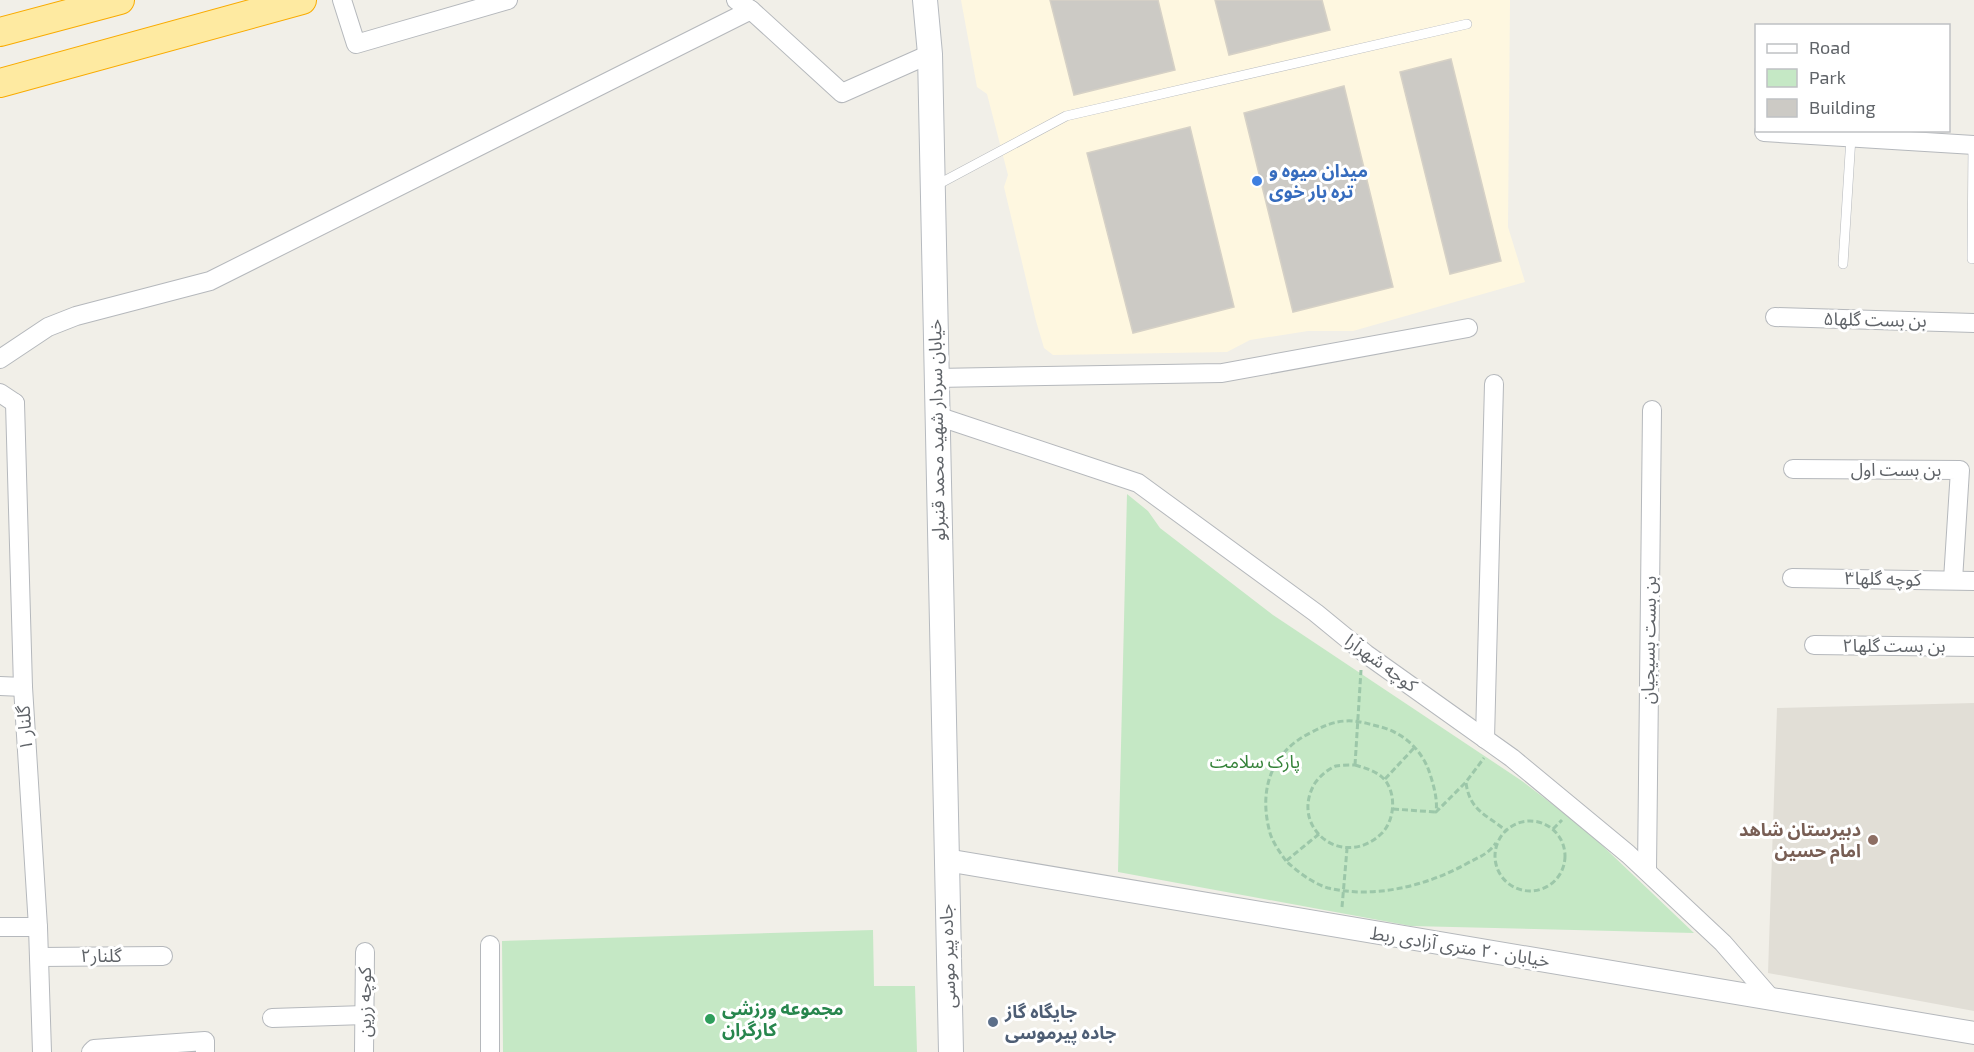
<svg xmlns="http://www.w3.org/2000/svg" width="1974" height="1052" font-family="'Exo 2','Noto Sans Arabic',sans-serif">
<rect width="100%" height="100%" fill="#f1efe8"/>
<polygon fill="#fef7e0" points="961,0 1510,0 1508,227 1525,282 1353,331 1308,331 1250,340 1227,352 1053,355 1044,348 1036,321 1004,187 1008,175 987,94 977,87"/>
<polygon fill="#e1ded6" points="1974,703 1974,1011 1768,973 1777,708"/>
<g fill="#c5e8c5">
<polygon points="1127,494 1148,511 1160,528 1273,615 1522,781 1586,830 1694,933 1411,926 1118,872"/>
<polygon points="873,930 874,986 915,986 917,1052 503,1052 502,941"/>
</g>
<g fill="#cccac5" stroke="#d6d1c6" stroke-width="1.5">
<polygon points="1050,0 1158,0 1175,70 1074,95"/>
<polygon points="1215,0 1322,0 1330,30 1229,55"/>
<polygon points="1451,59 1501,261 1450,274 1400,72"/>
<polygon points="1344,86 1393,287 1293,312 1244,113"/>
<polygon points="1190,127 1234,307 1133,333 1087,153"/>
</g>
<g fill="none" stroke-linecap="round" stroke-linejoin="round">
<g stroke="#b5b8bc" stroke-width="10">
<g id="service">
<polyline points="935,186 1066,116 1467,24"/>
<polyline points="1972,259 1973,145"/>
<polyline points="1843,264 1851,137"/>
</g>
</g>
<g stroke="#b5b8bc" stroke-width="20">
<g id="minor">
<polyline points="342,0 356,44 508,0"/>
<polyline points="736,0 751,10"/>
<polyline points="1764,132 1974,145"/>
<polyline points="1775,317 1974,323"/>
<polyline points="0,359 48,327 76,316 210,281 751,10 842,93 930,54"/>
<polyline points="936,378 1222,373 1468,328"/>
<polyline points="0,393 15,403"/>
<polyline points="15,403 23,687 38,927 42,1052"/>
<polyline points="937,416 1138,483 1316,613 1366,654 1512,758 1628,854 1723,943 1770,997"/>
<polyline points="1793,469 1960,470 1953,580"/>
<polyline points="1792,578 1974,581"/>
<polyline points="1814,645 1974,647"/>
<polyline points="0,686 23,687"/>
<polyline points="1485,739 1494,384"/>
<polyline points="1647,871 1652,410"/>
<polyline points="0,927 38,927"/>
<polyline points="39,957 163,956"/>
<polyline points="272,1018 365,1015"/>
<polyline points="91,1052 94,1049 205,1041 205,1052"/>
<polyline points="364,1052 365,952"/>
<polyline points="490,1052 490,945"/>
</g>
</g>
<g stroke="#b5b8bc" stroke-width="24">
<polyline id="tertiary" points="946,860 1974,1033"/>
</g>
<g stroke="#b6babf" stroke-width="26">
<polyline id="secondary" points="925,0 930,54 951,1052"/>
</g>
<g stroke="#f9ab00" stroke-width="30">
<g id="trunk">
<polyline points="0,32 120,0"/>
<polyline points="0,83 302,0"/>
</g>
</g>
<g stroke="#9cc7a9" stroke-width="3" stroke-dasharray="6 3" stroke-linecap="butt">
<path d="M1355,765c10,3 21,6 28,13 14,14 12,42 -1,55 -38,38 -94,-5 -67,-50 5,-7 13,-14 21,-17 6,-1 13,-1 19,-1z"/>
<polyline points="1355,765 1361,670"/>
<polyline points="1385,779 1414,748"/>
<path d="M1466,783c4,28 20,31 39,47"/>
<polyline points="1393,809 1436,812"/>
<circle cx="1530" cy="856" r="35"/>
<polyline points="1553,829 1562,820"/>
<path d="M1319,834l-33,27c12,11 26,22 42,27 46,11 98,-2 138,-24 14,-8 20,-8 30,-21"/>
<path d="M1286,861c-7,-10 -15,-21 -17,-32 -10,-41 3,-77 41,-96 12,-6 21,-11 35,-12 12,-1 24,3 36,6 22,6 40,22 48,44 4,12 9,28 7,41l30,-30 18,-24"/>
<polyline points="1342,907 1347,849"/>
</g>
<use href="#service" stroke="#fff" stroke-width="9"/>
<use href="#minor" stroke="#fff" stroke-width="18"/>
<use href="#tertiary" stroke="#fff" stroke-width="22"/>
<use href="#secondary" stroke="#fff" stroke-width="24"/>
<use href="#trunk" stroke="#feeaa1" stroke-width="28"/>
</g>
<circle fill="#3f7fe0" stroke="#fff" stroke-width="2" cx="1257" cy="181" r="6"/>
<circle fill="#8d6e63" stroke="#fff" stroke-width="2" cx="1873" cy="840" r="6"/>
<circle fill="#2e9e5b" stroke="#fff" stroke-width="2" cx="710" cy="1019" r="6"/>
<circle fill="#5c6f8a" stroke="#fff" stroke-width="2" cx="993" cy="1022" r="6"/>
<g text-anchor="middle" stroke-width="6" stroke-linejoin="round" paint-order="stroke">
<g font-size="18" font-weight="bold" fill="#366cbe" stroke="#fff" text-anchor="start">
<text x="1269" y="177">میدان میوه و<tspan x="1269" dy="21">تره بار خوی</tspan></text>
</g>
<g font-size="18" fill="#5f6368" stroke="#fff">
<text transform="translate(1875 320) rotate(1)" y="6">بن بست گلها۵</text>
<text transform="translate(937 430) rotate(-91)" y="6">خیابان سردار شهید محمد قنبرلو</text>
<text x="1896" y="476">بن بست اول</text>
<text transform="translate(1883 579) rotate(1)" y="6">کوچه گلها۳</text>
<text transform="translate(1649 640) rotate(-89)" y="6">بن بست بسیجیان</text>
<text x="1894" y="652">بن بست گلها۲</text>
<text transform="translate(1381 663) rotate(36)" y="6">کوچه شهرآرا</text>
<text transform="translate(25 728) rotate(-94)" y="6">۱ گلنار</text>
<text transform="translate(1460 947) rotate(9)" y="6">خیابان ۲۰ متری آزادی ربط</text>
<text x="101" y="962">گلنار۲</text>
<text transform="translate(948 956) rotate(-92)" y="6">جاده پیر موسی</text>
<text transform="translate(365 1002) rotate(-90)" y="6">کوچه زرین</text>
</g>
<g font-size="18" fill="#348238" stroke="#fff">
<text x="1255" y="768">پارک سلامت</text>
</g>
<g font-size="18" font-weight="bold" fill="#785e54" stroke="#fff" text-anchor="end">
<text x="1861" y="836">دبیرستان شاهد<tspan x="1861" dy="21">امام حسین</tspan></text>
</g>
<g font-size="18" font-weight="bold" fill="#27864d" stroke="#fff" text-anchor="start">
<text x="722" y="1015">مجموعه ورزشی<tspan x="722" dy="21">کارگران</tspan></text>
</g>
<g font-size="18" font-weight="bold" fill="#4e5e75" stroke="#fff" text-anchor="start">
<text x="1005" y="1018">جایگاه گاز<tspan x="1005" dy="21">جاده پیرموسی</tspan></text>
</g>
</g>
<rect x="1755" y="24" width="195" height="108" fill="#ffffff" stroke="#bfc1c3" stroke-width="1.5"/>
<rect x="1767" y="44" width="30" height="9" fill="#ffffff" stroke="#bfc1c3" stroke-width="1.5"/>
<text x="1809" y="54" font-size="18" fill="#5f6368">Road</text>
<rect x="1767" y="69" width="30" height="18" fill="#c5e8c5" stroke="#bfc1c3" stroke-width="1.5"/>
<text x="1809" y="84" font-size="18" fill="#5f6368">Park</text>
<rect x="1767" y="99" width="30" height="18" fill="#cccac5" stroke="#bfc1c3" stroke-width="1.5"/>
<text x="1809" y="114" font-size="18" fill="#5f6368">Building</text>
</svg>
